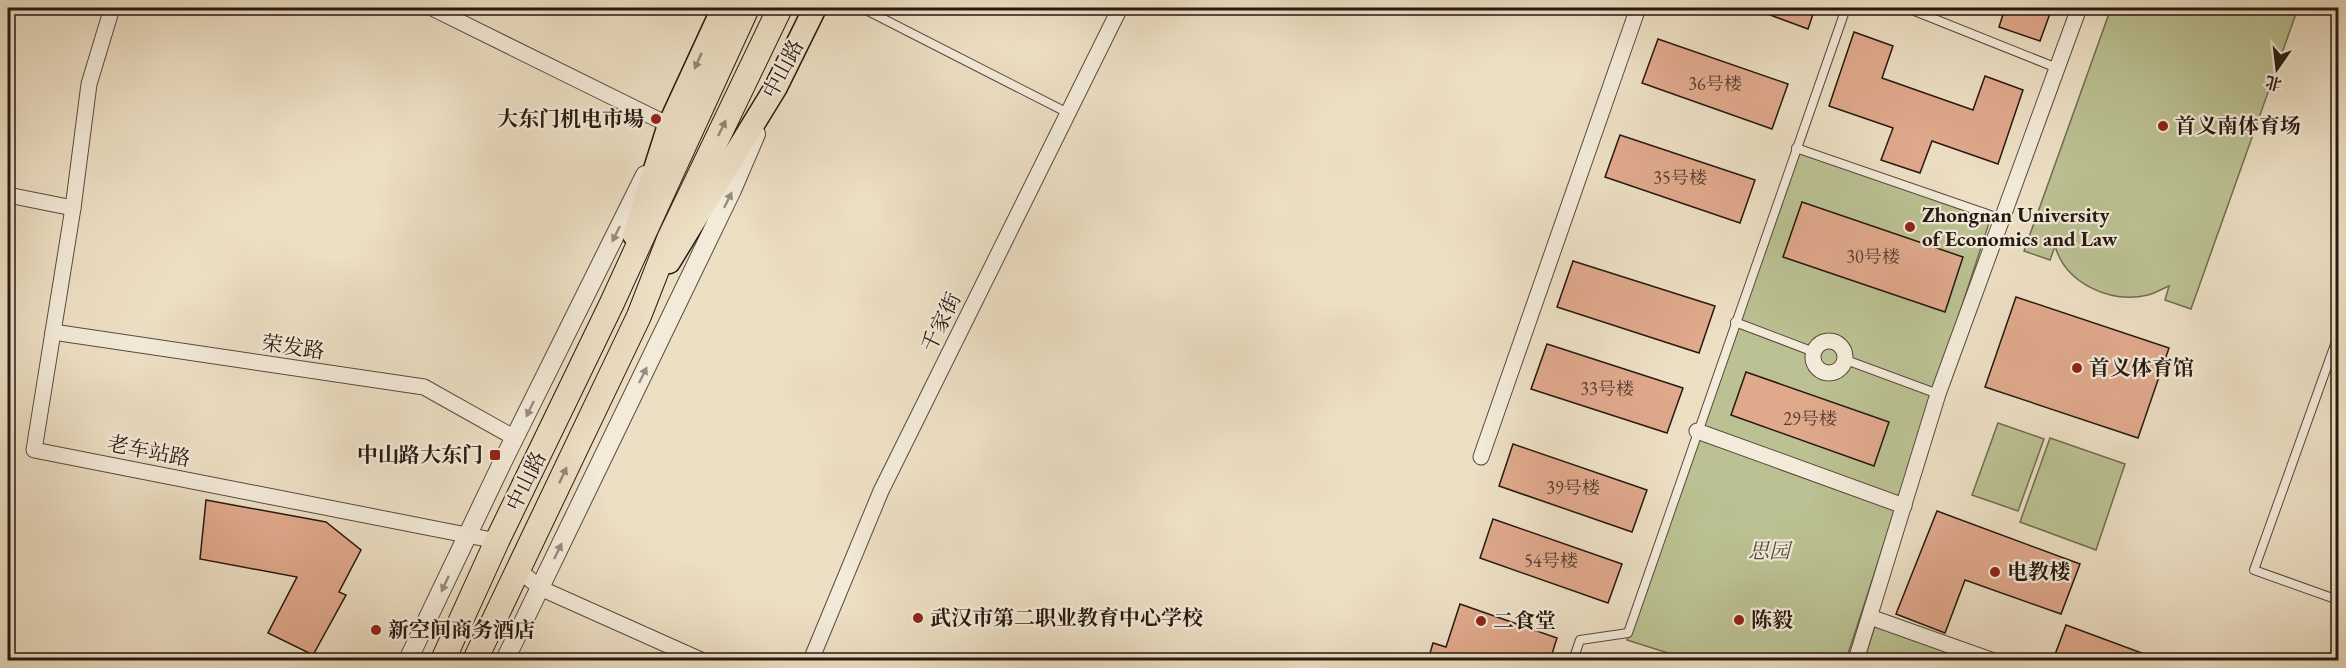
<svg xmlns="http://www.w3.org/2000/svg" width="2346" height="668" font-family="'EB Garamond','Noto Serif SC',serif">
<rect width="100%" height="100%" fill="#eddfc4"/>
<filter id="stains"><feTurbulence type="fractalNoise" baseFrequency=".00333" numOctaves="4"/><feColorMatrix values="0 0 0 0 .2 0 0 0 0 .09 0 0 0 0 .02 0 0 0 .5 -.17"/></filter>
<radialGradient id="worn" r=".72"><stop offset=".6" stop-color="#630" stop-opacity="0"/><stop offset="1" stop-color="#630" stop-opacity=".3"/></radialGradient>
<g fill="#bbc192" stroke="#706c52" stroke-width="1.5">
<path d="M2111,8h187l-107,301 -26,-9 4,-14c-7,3 -14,7 -21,9 -37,9 -82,-11 -93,-49l-5,14 -26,-9z"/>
<polygon points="1796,148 1990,220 1846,660 1690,660 1627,640"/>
<polygon points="1998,423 2044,439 2018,511 1972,495"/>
<polygon points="2050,438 2125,464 2096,550 2020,522"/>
<polygon points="1876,623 1975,660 1864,660"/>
</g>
<g fill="#e0a98c" stroke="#261811" stroke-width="1.5">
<polygon points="1755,8 1815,8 1808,29 1754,9"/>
<polygon points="2005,8 2052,8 2040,41 1999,27"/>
<polygon points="1854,32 1893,46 1882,78 1973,110 1985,76 2023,90 1998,164 1932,141 1920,173 1881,160 1893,128 1829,106"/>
<polygon points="1658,39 1788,84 1772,129 1642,83"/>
<polygon points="1620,135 1755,180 1740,223 1605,177"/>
<polygon points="1802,202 1963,257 1945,312 1783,257"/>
<polygon points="1573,261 1715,306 1699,353 1557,307"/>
<polygon points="2016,297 2169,348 2138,438 1985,387"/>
<polygon points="1547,344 1683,388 1667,433 1531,389"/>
<polygon points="1746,372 1889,422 1874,466 1731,415"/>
<polygon points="1513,444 1647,490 1632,532 1499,486"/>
<polygon points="206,500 326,522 361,550 339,592 346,595 313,655 268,633 297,577 200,559"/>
<polygon points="1937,511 2080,564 2061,614 1965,580 1945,633 1896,614"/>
<polygon points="1493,519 1622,564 1608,603 1480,558"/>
<polygon points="1460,604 1557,638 1550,660 1428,660 1433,643 1446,647"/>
<polygon points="2066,625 2158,659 2158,660 2053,660"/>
</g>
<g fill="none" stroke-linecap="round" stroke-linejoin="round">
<g stroke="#584a3e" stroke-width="10">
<g id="service">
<polyline points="862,8 1068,113"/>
<polyline points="1907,8 2057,68"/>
<polyline points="1796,148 2002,219"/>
<polyline points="1735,322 1814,352"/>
<polyline points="2338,336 2254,570 2338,600"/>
<polyline points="1846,360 1938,394"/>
<polyline points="1573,660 1580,640 1628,633 1846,8"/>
</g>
</g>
<g stroke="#584a3e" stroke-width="17">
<g id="minor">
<polyline points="112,8 89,84 73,208 34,450 497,541"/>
<polyline points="432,8 669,125"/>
<polyline points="8,195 73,208"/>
<polyline points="53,332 424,387 515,438"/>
<circle cx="1829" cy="357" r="16"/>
<polyline points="1697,431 1904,506"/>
<polyline points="1481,457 1638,8"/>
<polyline points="519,570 540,588 701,660"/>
<polyline points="1870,617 1991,660"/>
<polyline points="811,660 881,491 1120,8"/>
<polyline points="1856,660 1938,394 2079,8"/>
</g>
</g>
<g stroke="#584a3e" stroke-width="20">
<g id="tertiary">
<polyline points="408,660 502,463 645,175"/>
<polyline points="505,660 732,190 756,134"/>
</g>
</g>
<g stroke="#261811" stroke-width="25">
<g id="primary">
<polyline points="634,235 669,125 723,8"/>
<polyline points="669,262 776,87 815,8"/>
</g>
</g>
<g stroke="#261811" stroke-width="26">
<g id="trunk">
<polyline points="443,660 497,541 612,303 747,8"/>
<polyline points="475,660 639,316 669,239 780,8"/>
</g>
</g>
<use href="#service" stroke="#f3ead9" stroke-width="8"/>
<use href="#minor" stroke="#f3ead9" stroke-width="15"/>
<use href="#tertiary" stroke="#f3ead9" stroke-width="18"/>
<use href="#primary" stroke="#eddfc4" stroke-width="22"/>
<use href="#trunk" stroke="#eddfc4" stroke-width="24"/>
</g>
<defs><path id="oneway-solid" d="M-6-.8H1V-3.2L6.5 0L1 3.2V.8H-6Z" transform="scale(1.5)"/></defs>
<g fill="#938573">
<use href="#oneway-solid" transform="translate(698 61) rotate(114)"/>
<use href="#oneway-solid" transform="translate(722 128) rotate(-64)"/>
<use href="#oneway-solid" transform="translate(563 475) rotate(-65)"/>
</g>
<g fill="#978c7f">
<use href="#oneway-solid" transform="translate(728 200) rotate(-64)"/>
<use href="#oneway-solid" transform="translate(616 234) rotate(116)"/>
<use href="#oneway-solid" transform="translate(643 375) rotate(-64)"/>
<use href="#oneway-solid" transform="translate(530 409) rotate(116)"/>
<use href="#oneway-solid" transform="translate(558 551) rotate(-64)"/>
<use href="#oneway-solid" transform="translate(445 584) rotate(115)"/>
</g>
<g fill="#8f2418" stroke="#f3ead9" stroke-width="2">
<circle cx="656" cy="119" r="6"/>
<circle cx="2163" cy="126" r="6"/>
<circle cx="1910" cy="227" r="6"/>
<circle cx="2077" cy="368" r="6"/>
<rect x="489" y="449" width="12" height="12" rx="3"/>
<circle cx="1995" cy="572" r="6"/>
<circle cx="918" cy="618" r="6"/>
<circle cx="1739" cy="620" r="6"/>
<circle cx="1481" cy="621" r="6"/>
<circle cx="376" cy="630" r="6"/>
</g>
<g text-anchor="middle" stroke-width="4.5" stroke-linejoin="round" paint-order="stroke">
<g font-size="18" fill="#543c30">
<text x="1715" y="90">36号楼</text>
<text x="1680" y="184">35号楼</text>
<text x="1873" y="263">30号楼</text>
<text x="1607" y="395">33号楼</text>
<text x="1810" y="425">29号楼</text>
<text x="1573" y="494">39号楼</text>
<text x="1551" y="567">54号楼</text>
</g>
<g font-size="21" fill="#261811" stroke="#f3ead9">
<text transform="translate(783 69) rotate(-62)" y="7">中山路</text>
<text transform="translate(941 322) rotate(-64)" y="7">千家街</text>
<text transform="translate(293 347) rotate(8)" y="7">荣发路</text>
<text transform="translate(149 451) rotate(11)" y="7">老车站路</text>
<text transform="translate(526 481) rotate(-64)" y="7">中山路</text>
</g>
<g font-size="21" font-weight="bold" fill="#261811" stroke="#f3ead9" text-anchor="start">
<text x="644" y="126" text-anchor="end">大东门机电市場</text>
<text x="2175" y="133">首义南体育场</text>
<text x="1922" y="222">Zhongnan University<tspan x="1922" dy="24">of Economics and Law</tspan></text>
<text x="2089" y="375">首义体育馆</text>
<text x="483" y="462" text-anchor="end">中山路大东门</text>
<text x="2007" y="579">电教楼</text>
<text x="930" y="625">武汉市第二职业教育中心学校</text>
<text x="1751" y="627">陈毅</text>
<text x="1493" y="628">二食堂</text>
<text x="388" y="637">新空间商务酒店</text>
</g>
<g font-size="21" font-style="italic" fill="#534b38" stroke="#f3ead9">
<text x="1769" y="558">思园</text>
</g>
</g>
<rect width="2346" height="668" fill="none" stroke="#eddfc4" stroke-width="30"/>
<rect x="9" y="9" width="2328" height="650" fill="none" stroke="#261811" stroke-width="3"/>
<rect x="15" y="15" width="2316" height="638" fill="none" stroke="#261811" stroke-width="1.5"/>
<g transform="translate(2277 69) rotate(194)" stroke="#f3ead9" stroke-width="4.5" paint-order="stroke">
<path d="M0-4.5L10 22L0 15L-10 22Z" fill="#261811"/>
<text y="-9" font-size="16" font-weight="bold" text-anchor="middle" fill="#261811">北</text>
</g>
<rect width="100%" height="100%" filter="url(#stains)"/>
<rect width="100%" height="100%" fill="url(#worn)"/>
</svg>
